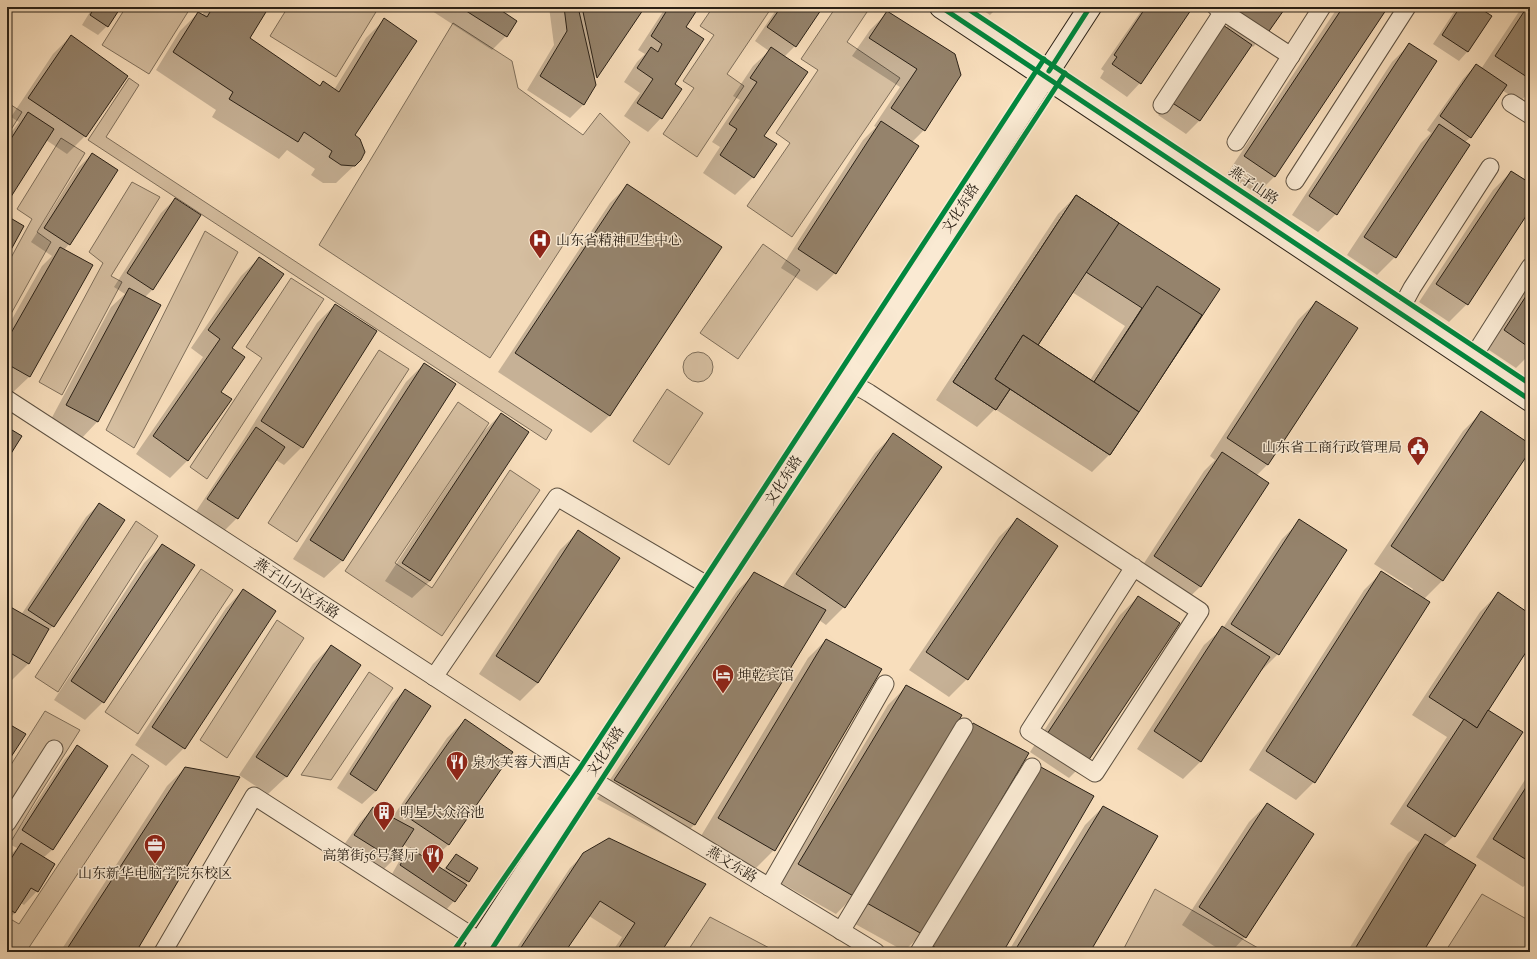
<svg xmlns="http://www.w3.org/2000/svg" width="1537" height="959" font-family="'Sorts Mill Goudy','Noto Serif SC',serif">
<rect width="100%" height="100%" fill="#f8debc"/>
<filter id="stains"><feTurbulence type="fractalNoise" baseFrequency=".005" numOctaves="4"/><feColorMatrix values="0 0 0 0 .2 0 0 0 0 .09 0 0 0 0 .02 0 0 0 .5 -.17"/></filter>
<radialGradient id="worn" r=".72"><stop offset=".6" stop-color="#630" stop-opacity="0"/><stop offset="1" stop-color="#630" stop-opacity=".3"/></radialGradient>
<g fill="#d5bea0" stroke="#7f6f5b">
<polygon points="126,7 191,7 149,74 102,45"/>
<polygon points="288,7 379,7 336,77 270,36"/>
<polygon points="713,7 772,7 727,74 744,86 697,157 663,134 694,88 683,81 714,35 700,26"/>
<polygon points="836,7 866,7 869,9 847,42 900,78 792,237 747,206 790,143 776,133 818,70 801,59"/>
<polygon points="453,23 512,61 518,88 583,135 600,113 630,142 490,358 319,245"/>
<polygon points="129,78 139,85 106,137 552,430 546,440 88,140"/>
<polygon points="8,103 22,112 7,136 7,104"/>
<polygon points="61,138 85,153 37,232 51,242 7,321 7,265 32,219 17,209"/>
<polygon points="132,182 160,197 111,276 122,282 62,395 39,382 103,263 89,252"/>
<polygon points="205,231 238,252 134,448 106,430"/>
<polygon points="763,244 800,270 738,359 700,333"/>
<polygon points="291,278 324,299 207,479 190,467 262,358 246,347"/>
<polygon points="379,350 409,369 297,542 268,523"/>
<circle cx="698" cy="367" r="15"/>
<polygon points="667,389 703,413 669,465 633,441"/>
<polygon points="458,402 489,423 395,563 432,588 510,470 540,490 442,636 345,571"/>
<polygon points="136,521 158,536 58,692 35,677"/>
<polygon points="201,569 233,590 138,734 105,712"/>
<polygon points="277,620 304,638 227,758 200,740"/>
<polygon points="369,672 393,688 331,780 301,775"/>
<polygon points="45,711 80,730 39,795 7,848 7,771"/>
<polygon points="132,754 149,766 26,952 7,952 7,917 19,924"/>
<polygon points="1155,889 1265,952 1122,952"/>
<polygon points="1482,894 1530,921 1530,952 1445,952"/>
<polygon points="710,917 777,952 687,952"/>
</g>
<g fill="#0003" fill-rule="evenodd">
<polygon points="93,7 119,7 107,26 98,35 82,25"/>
<polygon points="207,7 268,7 248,39 319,87 323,82 334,90 366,38 384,20 353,136 360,160 336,183 323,183 311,175 315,169 287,150 279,159 212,117 216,110 156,70 180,31 198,13 202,15"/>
<polygon points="426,7 494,7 516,21 506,36 492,50"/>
<polygon points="549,7 644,7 593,80 595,85 583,105 570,118 527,90 554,45"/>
<polygon points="666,7 697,7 684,27 673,84 661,118 648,132 624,116 640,93 624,82 637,62 645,54 638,50"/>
<polygon points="778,7 822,7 795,46 784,57 753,177 735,195 703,173 720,147 712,142 740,100 733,96 753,66 769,51 755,41"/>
<polygon points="978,7 998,7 990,15"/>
<polygon points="1144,7 1191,7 1140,83 1127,97 1100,78 1104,71 1101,69"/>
<polygon points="1235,7 1284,7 1266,33 1253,47 1250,45 1199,121 1186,134 1158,115 1226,28 1231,21 1227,19"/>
<polygon points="1338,7 1386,7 1275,176 1257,194 1227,174"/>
<polygon points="1453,7 1490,7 1484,12 1491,17 1467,52 1459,61 1433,44 1456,9"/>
<polygon points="1522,7 1530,7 1530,91 1520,102 1502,90 1471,137 1465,142 1395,257 1377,275 1347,255 1421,143 1431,133 1427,130 1463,79 1476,65 1481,69"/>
<polygon points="888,12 955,55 924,130 912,142 835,273 817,291 781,268 863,140 876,127 874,126 900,87 852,56 870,30"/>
<polygon points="71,36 85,136 67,154 46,140 7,201 7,138 19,122 11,117 53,54"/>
<polygon points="1410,44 1336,214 1318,232 1292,215 1392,62"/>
<polygon points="92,154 69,244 64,250 91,266 29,377 11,394 7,392 7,328 42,266 52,256 31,242 78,168"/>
<polygon points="1511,172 1530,184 1530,208 1467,304 1449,322 1419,302 1493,190"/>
<polygon points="627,186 721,247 609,416 591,433 498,372 610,203"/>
<path d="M1076,196l142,93 -108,165 -18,18 -97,-63 -18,18 -41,-27 122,-186zM1072,292l53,34 -35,54 -53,-34z"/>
<polygon points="175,199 153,289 144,298 159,306 97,422 80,440 49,423 111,307 125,294 114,287 161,213"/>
<polygon points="259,258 231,348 220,392 188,460 170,478 136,454 203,357 191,348 241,276"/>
<polygon points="1530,282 1530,354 1516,368 1486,348"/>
<polygon points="1316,302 1356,328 1267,465 1256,476 1268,483 1200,587 1182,604 1137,574 1204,471 1215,460 1210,456 1298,320"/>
<polygon points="335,305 302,447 284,465 276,460 237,518 223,532 195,513 244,439 317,323"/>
<polygon points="424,364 455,384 342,561 324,578 293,559 406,382"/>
<polygon points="1481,413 1530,446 1530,449 1443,580 1424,599 1314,782 1296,800 1249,770 1364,590 1382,572 1412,591 1413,589 1374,564 1463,431"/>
<polygon points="501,414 430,581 412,598 385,581 483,432"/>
<polygon points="893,435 844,607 826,625 819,620 695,824 677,842 597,799 737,591 754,574 782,588 875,453"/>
<polygon points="99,504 53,626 45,634 29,663 11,681 7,679 7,607 21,615 86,517"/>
<polygon points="1017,519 967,679 949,697 909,670 999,537"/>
<polygon points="1300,521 1278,654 1260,672 1201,761 1183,779 1137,749 1204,645 1223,628 1282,539"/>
<polygon points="578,532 619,558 538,683 520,701 479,674 560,550"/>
<polygon points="162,545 194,566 103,702 85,720 54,700 144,563"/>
<polygon points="243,590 184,748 166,766 135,745 226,608"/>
<polygon points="1498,594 1530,615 1530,644 1487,710 1454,836 1443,846 1421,952 1347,952 1408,853 1419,842 1390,824 1447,737 1412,715 1480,612"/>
<polygon points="1138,597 1087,760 1069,778 1030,752 1120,615"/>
<polygon points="826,640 774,850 756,868 701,836 808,658"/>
<polygon points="331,646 360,665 286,777 268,794 239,775 313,664"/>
<polygon points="906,687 854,896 836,914 781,883 888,705"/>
<polygon points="405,690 376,791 362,804 337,788 392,703"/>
<polygon points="465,720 511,753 448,845 430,862 443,870 456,855 468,881 454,901 446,910 392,874 401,858 410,849 403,844 393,860 380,873 341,849 360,822 374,808 392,818 447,738"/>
<polygon points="956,742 922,934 904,951 848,920"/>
<polygon points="77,747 107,766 52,850 43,858 37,891 24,905 21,903 15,913 7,920 7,858 17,848 9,844 64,760"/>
<polygon points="185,768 135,952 60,952 167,786"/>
<polygon points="1530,772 1530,881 1523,887 1476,857"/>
<polygon points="1021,785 1001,952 920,952"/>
<polygon points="1267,804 1245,937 1231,952 1223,952 1182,925 1249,822"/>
<polygon points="1103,807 1089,952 1008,952 1085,825"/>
<polygon points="584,854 660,952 612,952 622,937 589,916 564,952 514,952 570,868"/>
</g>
<g fill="#95836c" stroke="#292016" fill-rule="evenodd">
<polygon points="95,7 121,7 108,27 90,15"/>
<polygon points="213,7 269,7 250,38 320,86 323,81 339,92 384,18 417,41 355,135 360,139 365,152 361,160 355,166 341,165 329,157 332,151 304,132 298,142 229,99 233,92 173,52 198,12 207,17"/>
<polygon points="460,7 496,7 517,21 507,37"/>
<polygon points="564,7 578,7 596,85 584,105 540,76 567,31"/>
<polygon points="582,7 645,7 597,78"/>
<polygon points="669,7 699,7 686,27 704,39 675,84 682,89 662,119 637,103 653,79 637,68 651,47 658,52 662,44 651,36"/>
<polygon points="781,7 823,7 796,47 767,27"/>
<polygon points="1146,7 1193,7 1141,84 1112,64 1117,57 1114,55"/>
<polygon points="1242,7 1286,7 1267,34 1239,14"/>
<polygon points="1343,7 1388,7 1275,177 1244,156"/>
<polygon points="1460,7 1478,7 1492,16 1468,52 1442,35"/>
<polygon points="1527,7 1530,7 1530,79 1495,56"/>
<polygon points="887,11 955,54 961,75 925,131 891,108 917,69 869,38"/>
<polygon points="1223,25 1252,45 1200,121 1171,102"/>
<polygon points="71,35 128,76 86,137 28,98"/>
<polygon points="1409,43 1437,61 1337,215 1309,196"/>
<polygon points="771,47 808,72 764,136 777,144 754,178 720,155 737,129 729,124 757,82 750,78"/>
<polygon points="1476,64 1507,85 1471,138 1440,116"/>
<polygon points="28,112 54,129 7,203 7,145"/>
<polygon points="881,121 919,146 836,274 798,249"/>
<polygon points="1439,124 1470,145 1396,258 1364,237"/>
<polygon points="92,153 118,170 70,245 44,228"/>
<polygon points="1511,171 1530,183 1530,210 1468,305 1436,284"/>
<polygon points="627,184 722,247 610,416 515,353"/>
<path d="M1076,195l144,94 -110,166 -100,-66 -14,21 -43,-28zM1086,272l56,36 -48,74 -56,-37z"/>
<polygon points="1076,195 1119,223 1038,345 1023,335 995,379 1010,389 996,410 953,382"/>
<polygon points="175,198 201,215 153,290 127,273"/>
<polygon points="7,216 24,226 7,257"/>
<polygon points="60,247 93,265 30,377 7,364 7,340"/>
<polygon points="259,257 284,274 232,348 245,357 221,392 232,399 188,461 153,436 220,339 208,330"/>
<polygon points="1157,286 1202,315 1139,412 1094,382"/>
<polygon points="129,288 161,305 98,422 66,405"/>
<polygon points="1530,290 1530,348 1504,330"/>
<polygon points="1316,301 1358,328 1268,465 1227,438"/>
<polygon points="335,304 377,331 303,448 261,421"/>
<polygon points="1023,335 1139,412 1110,455 995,379"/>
<polygon points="424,363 456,384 343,561 310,540"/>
<polygon points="1481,411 1530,444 1530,451 1443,581 1391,546"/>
<polygon points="501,413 529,432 430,581 402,563"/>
<polygon points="7,427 22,436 7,460"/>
<polygon points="256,427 285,447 238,519 207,499"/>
<polygon points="893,433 942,467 845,608 796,574"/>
<polygon points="1222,452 1269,483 1201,587 1154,556"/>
<polygon points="99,503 125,520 54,627 28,610"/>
<polygon points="1017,518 1058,546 968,680 926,652"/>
<polygon points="1299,519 1347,550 1279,655 1231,624"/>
<polygon points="578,530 620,558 538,683 496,656"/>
<polygon points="162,544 195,565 104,703 71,681"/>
<polygon points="1381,571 1430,602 1315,783 1266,751"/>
<polygon points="754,572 826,610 695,825 614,780"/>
<polygon points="243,589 276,611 185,749 152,727"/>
<polygon points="1498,592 1530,614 1530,646 1477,728 1429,697"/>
<polygon points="1138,596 1180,623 1088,761 1047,734"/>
<polygon points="7,605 49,629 29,664 7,651"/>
<polygon points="1222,626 1270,657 1201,762 1154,731"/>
<polygon points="826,639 882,669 775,851 718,818"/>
<polygon points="331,645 361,665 287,777 256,757"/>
<polygon points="906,685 962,715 855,897 798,864"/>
<polygon points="405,689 431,706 376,791 350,774"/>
<polygon points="1488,710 1523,732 1455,837 1407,806 1464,719 1477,728"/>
<polygon points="465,719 513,752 449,845 400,812"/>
<polygon points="7,723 26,734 7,763"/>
<polygon points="973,723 1029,753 922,934 865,902"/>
<polygon points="77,745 108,766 53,850 22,830"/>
<polygon points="1039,766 1094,796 1003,952 943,952 931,945"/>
<polygon points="185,767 240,777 136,952 65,952"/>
<polygon points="1530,781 1530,862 1493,839"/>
<polygon points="1267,803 1314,834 1246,938 1199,907"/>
<polygon points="1103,806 1158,836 1090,952 1014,952"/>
<polygon points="373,807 414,829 394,860 354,835"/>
<polygon points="1425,834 1476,865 1423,952 1353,952"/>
<polygon points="609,838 706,884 661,952 616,952 635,923 600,901 565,952 518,952 583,853"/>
<polygon points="21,843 55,864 38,892 31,888 15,913 8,908 7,909 7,865"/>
<polygon points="410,848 467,885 455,902 400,865"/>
<polygon points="456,854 478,868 469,882 446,868"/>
</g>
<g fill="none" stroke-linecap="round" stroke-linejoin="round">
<g stroke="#5d5040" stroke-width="19">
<g id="street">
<polyline points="1216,7 1291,56"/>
<polyline points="1511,103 1530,115"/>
<polyline points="1162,105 1226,7"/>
<polyline points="1236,142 1322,7"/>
<polyline points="1295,181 1407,7"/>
<polyline points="1405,301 1412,288 1490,167"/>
<polyline points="1478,349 1530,267"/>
<polyline points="848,381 869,393 1200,611 1095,773 1029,731 1134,567"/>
<polyline points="7,399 588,777 876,952"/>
<polyline points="434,677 557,497 712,588"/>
<polyline points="7,823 54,749"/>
<polyline points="769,887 885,684"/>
<polyline points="841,931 964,727"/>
<polyline points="163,952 254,796 481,942"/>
<polyline points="919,952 1032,767"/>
</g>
</g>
<g stroke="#292016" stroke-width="24">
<g id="secondary">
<polyline points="941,7 1530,400"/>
<polyline points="474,952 820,423 1090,7"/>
</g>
</g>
<use href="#street" stroke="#faead3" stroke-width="17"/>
<use href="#secondary" stroke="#faead3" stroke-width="22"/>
<g stroke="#faead3" stroke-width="8">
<g id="cycleway">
<polyline points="941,7 1530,400"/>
<polyline points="965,7 1530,384"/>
<polyline points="1049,71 1090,7"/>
<polyline points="453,952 578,771 702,583 1044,59"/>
<path d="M490,952c189,-295 384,-585 575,-879"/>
</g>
</g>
<use href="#cycleway" stroke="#00873e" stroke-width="5"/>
</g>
<defs>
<g id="hospital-pin" transform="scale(1.15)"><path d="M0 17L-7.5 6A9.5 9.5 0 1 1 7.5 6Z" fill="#8f2418" stroke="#faead3"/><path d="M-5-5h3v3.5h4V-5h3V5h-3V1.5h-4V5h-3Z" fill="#fff"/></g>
<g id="civic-pin" transform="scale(1.15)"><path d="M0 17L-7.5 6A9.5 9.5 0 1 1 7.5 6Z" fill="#8f2418" stroke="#faead3"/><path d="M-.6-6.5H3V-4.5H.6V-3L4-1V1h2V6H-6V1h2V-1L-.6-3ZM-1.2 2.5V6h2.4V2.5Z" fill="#fff"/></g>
<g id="hotel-pin" transform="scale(1.15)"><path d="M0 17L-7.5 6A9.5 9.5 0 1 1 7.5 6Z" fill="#8f2418" stroke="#faead3"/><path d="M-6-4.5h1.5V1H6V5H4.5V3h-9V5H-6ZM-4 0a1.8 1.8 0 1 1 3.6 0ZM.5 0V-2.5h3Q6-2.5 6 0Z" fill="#fff"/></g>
<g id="restaurant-pin" transform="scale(1.15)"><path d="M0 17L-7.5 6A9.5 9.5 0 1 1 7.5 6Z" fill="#8f2418" stroke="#faead3"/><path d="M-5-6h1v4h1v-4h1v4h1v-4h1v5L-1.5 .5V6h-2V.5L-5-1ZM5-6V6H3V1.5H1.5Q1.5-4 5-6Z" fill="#fff"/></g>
<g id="building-pin" transform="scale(1.15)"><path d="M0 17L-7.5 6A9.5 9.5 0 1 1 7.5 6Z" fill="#8f2418" stroke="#faead3"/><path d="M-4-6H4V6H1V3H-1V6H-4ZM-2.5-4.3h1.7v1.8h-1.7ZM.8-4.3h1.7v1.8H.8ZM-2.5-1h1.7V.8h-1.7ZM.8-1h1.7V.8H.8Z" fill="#fff"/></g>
<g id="office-pin" transform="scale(1.15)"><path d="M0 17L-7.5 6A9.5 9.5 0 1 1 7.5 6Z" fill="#8f2418" stroke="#faead3"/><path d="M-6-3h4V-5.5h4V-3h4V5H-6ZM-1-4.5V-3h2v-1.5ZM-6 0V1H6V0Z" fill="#fff"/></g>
</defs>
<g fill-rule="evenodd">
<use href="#hospital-pin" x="540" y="240"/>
<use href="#civic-pin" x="1418" y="447"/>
<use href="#hotel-pin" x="723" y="675"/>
<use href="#restaurant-pin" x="457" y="762"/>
<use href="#building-pin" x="384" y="812"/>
<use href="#office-pin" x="155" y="845"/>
<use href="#restaurant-pin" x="433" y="855"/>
</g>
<g text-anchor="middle" stroke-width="3" stroke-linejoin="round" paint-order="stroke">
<g font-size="14" fill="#292016" stroke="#faead3">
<text transform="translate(1254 185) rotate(34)" y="5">燕子山路</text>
<text transform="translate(960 208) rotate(-57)" y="5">文化东路</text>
<text transform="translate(783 480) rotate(-57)" y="5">文化东路</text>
<text transform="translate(297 588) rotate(33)" y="5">燕子山小区东路</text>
<text transform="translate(605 751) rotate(-57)" y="5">文化东路</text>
<text transform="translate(732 864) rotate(31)" y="5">燕文东路</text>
</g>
<g font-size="14" fill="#292016" stroke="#faead3" text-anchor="start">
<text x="556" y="245">山东省精神卫生中心</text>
<text x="1402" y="452" text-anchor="end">山东省工商行政管理局</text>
<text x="738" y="680">坤乾宾馆</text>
<text x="472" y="767">泉水芙蓉大酒店</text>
<text x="400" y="817">明星大众浴池</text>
<text x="418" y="860" text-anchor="end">高第街56号餐厅</text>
<text x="155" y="878" text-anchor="middle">山东新华电脑学院东校区</text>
</g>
</g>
<rect width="1537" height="959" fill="none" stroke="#f8debc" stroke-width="24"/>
<rect x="8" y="8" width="1521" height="943" fill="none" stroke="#292016" stroke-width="2"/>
<rect x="12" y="12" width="1513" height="935" fill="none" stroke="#292016"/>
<rect width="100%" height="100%" filter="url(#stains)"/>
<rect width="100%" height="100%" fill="url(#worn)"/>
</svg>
